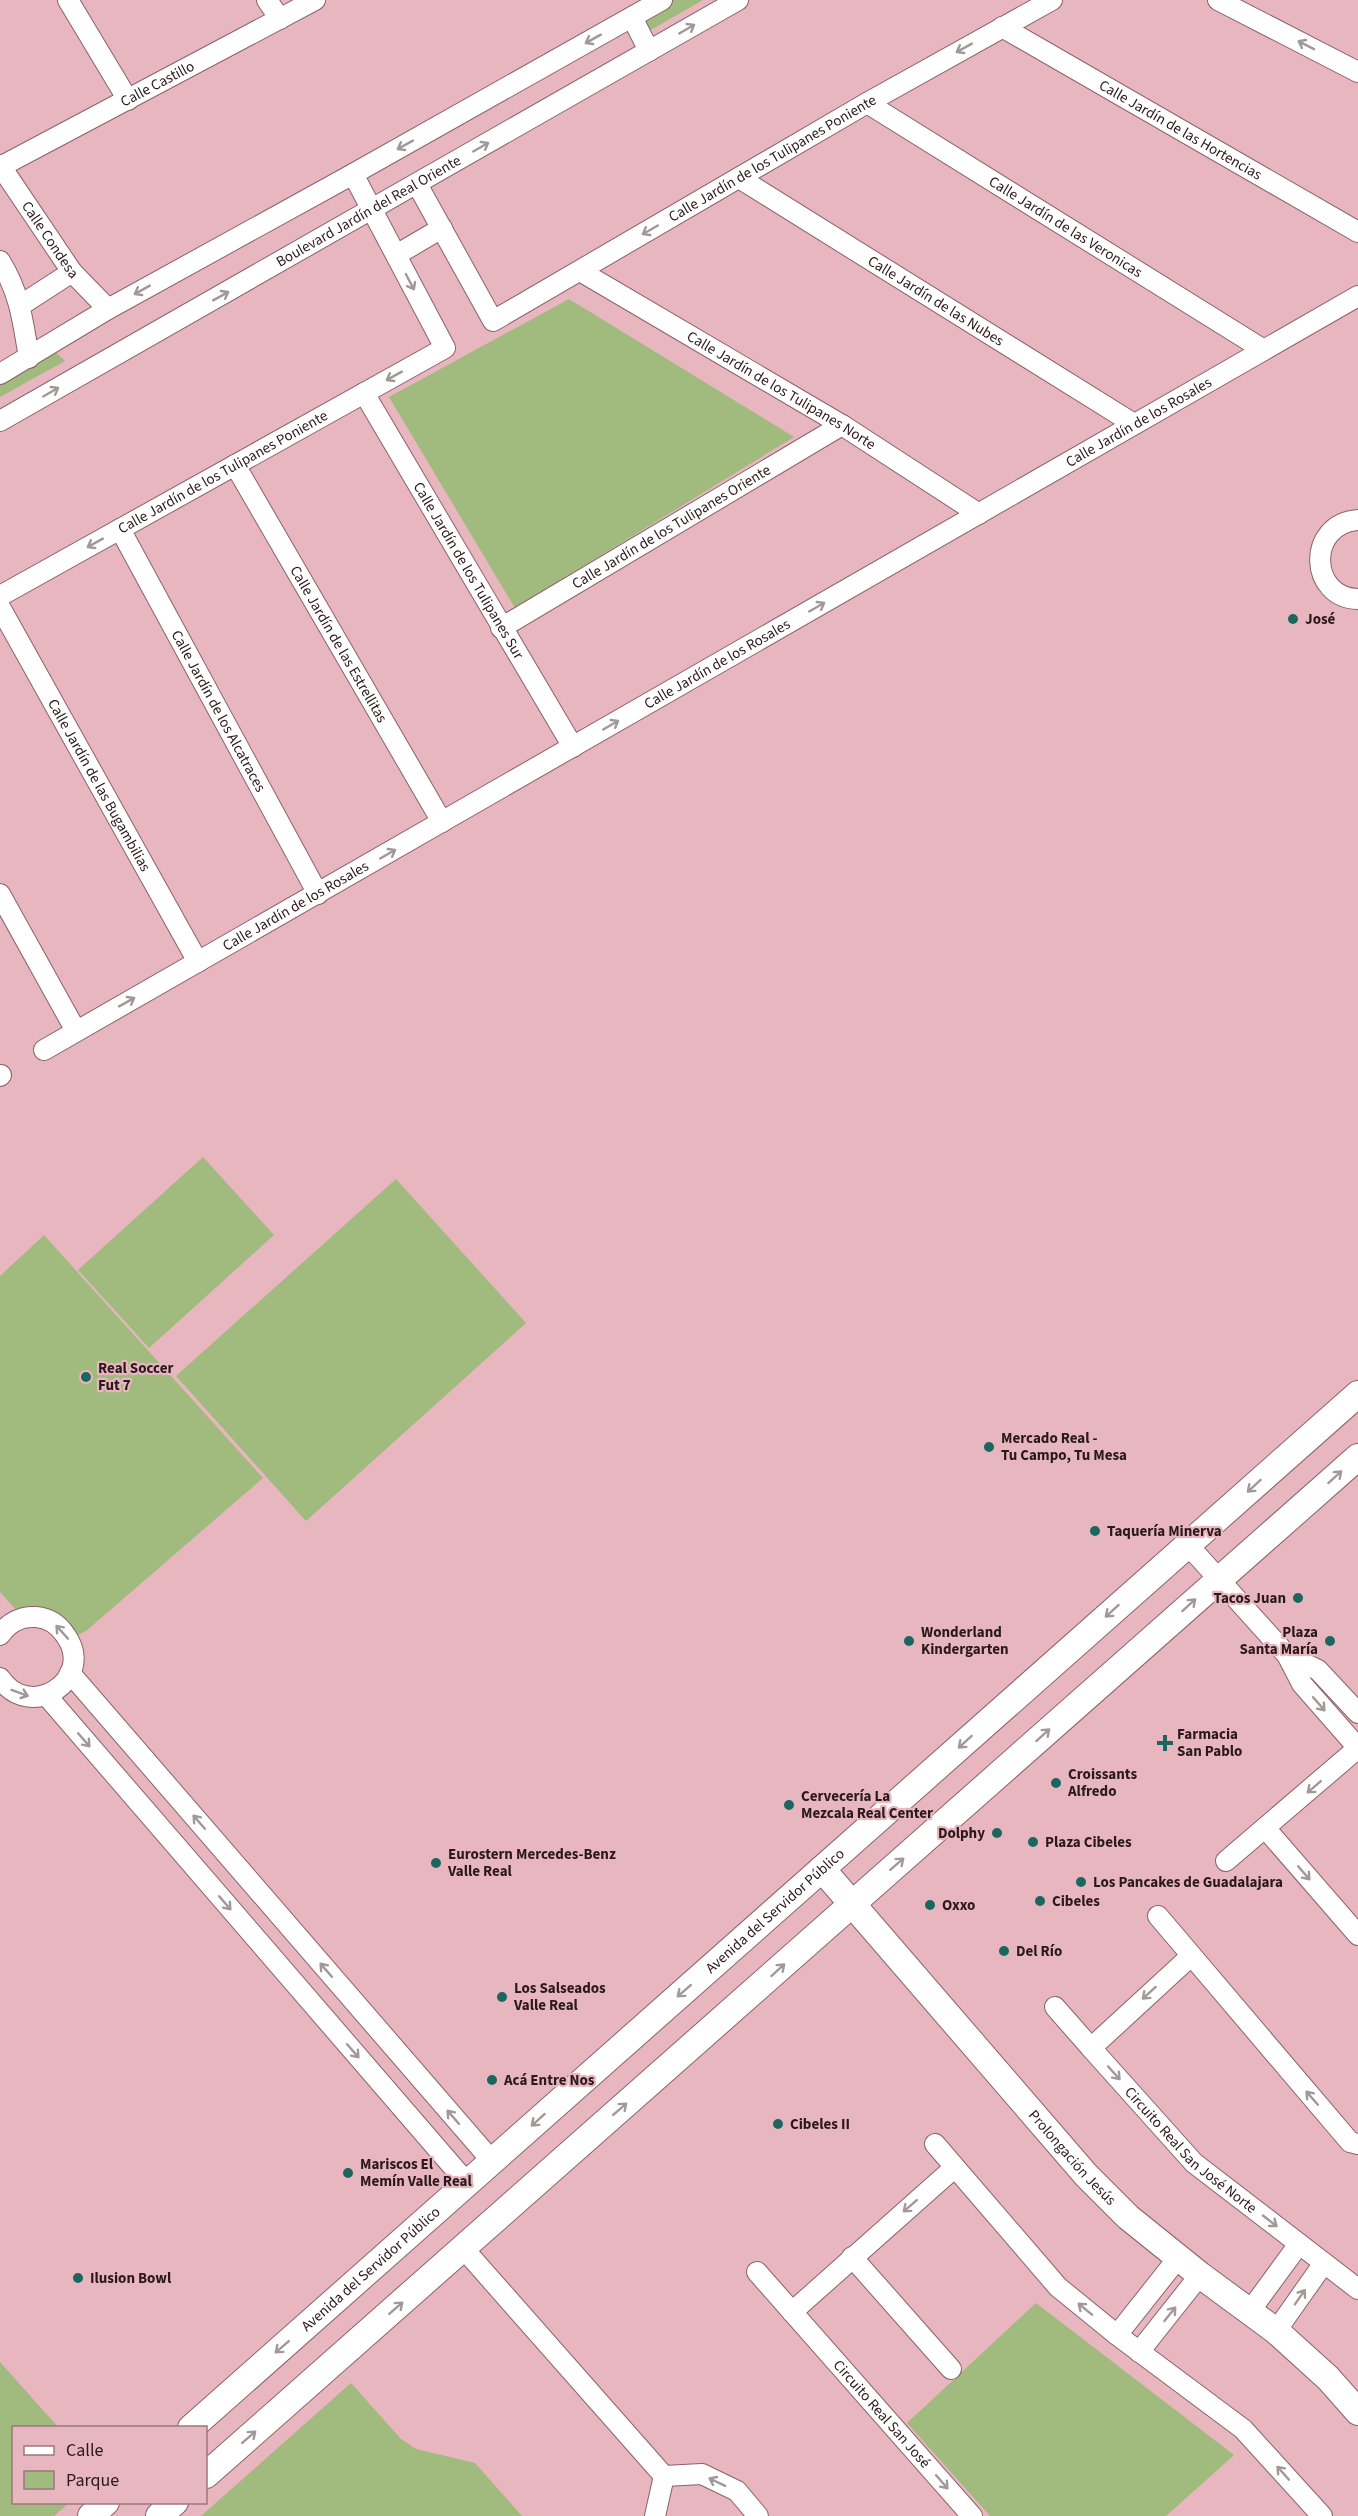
<svg xmlns="http://www.w3.org/2000/svg" width="1358" height="2516" font-family="'Source Sans 3',sans-serif">
<rect width="100%" height="100%" fill="#e7b6bf"/>
<g fill="#a1ba7d">
<polygon points="668,0 703,0 649,31 639,16"/>
<polygon points="569,299 794,437 515,608 389,397"/>
<polygon points="51,348 65,361 0,397 0,379"/>
<polygon points="203,1157 274,1235 149,1348 78,1270"/>
<polygon points="396,1179 526,1323 306,1521 176,1376"/>
<path d="M44,1235l219,243 -177,153 -8,4c-22,-27 -27,-24 -60,-23l-18,-20v-316z"/>
<polygon points="1036,2303 1234,2455 1166,2516 990,2516 907,2423"/>
<polygon points="0,2362 58,2427 14,2428 14,2502 69,2503 54,2516 0,2516"/>
<polygon points="351,2383 401,2439 416,2449 475,2463 522,2516 201,2516"/>
</g>
<g fill="none" stroke-linecap="round" stroke-linejoin="round">
<g stroke="#8d616a" stroke-width="22">
<g id="minor">
<polyline points="68,0 128,100"/>
<polyline points="267,0 280,19"/>
<polyline points="1218,0 1358,72"/>
<polyline points="632,17 649,51"/>
<path id="s1" d="M1002,27l356,205"/>
<path id="s2" d="M867,103l397,247"/>
<path id="s3" d="M0,165l72,107 36,37"/>
<path id="s4" d="M0,167l315,-167"/>
<path id="s5" d="M739,178l395,246"/>
<path id="s6" d="M417,184l76,137 374,-218 185,-103"/>
<polyline points="396,255 442,228"/>
<path d="M0,261c20,32 23,61 29,97"/>
<path id="s7" d="M580,271l262,154 137,89"/>
<polyline points="21,305 72,272"/>
<polyline points="0,374 108,309 353,174 662,0"/>
<path id="s8" d="M364,393l209,354"/>
<path id="s9" d="M0,421l738,-421"/>
<path id="s10" d="M235,465l207,357"/>
<path d="M1358,520c-52,4 -49,78 0,79"/>
<path id="s11" d="M120,529l198,365"/>
<path id="s12" d="M0,596l445,-248 -92,-174"/>
<path id="s13" d="M0,607l198,355"/>
<path id="s14" d="M501,628l341,-203"/>
<polyline points="0,894 76,1031"/>
<path id="s15" d="M44,1050l1314,-754"/>
<polyline points="0,1076 1,1075"/>
<polyline points="1188,1545 1287,1655 1302,1684 1358,1748"/>
<path d="M0,1635c8,-12 21,-19 36,-18 13,1 23,8 30,19 30,43 -36,87 -66,42"/>
<polyline points="1287,1655 1318,1670 1358,1713"/>
<polyline points="70,1673 492,2161"/>
<polyline points="46,1695 467,2183"/>
<polyline points="1266,1829 1358,1935"/>
<polyline points="1226,1861 1358,1748"/>
<polyline points="1158,1916 1350,2142 1358,2144"/>
<path id="s16" d="M1191,1956l-100,92 103,115 164,126"/>
<polyline points="1055,2007 1091,2048"/>
<polyline points="935,2144 1058,2287 1117,2335 1243,2429 1322,2516"/>
<polyline points="463,2248 664,2476"/>
<polyline points="852,2257 951,2369"/>
<path id="s17" d="M757,2272l215,244"/>
<polyline points="1250,2311 1299,2244"/>
<polyline points="792,2312 954,2168"/>
<polyline points="1276,2331 1324,2263"/>
<polyline points="1117,2335 1178,2258"/>
<polyline points="1139,2352 1200,2275"/>
<polyline points="664,2476 702,2474 737,2491 758,2516"/>
<polyline points="655,2516 664,2476"/>
</g>
</g>
<g stroke="#8d616a" stroke-width="28">
<g id="tertiary">
<path id="s18" d="M822,1869l264,306 42,42 72,58 76,56 52,47 30,34"/>
<path id="s19" d="M191,2428l1167,-1034"/>
<polyline points="206,2475 1358,1457"/>
<polyline points="91,2516 106,2502"/>
<polyline points="159,2516 175,2502"/>
</g>
</g>
<use href="#minor" stroke="#fff" stroke-width="20"/>
<use href="#tertiary" stroke="#fff" stroke-width="26"/>
</g>
<defs><path id="oneway-shaft" d="M-6 0H5M1.5-3L5.5 0L1.5 3" fill="none" stroke-width="1.6" stroke-linecap="round" stroke-linejoin="round" transform="scale(1.5)"/></defs>
<g stroke="#a09899">
<use href="#oneway-shaft" transform="translate(687 29) rotate(-30)"/>
<use href="#oneway-shaft" transform="translate(593 39) rotate(151)"/>
<use href="#oneway-shaft" transform="translate(1306 45) rotate(-153)"/>
<use href="#oneway-shaft" transform="translate(964 48) rotate(151)"/>
<use href="#oneway-shaft" transform="translate(405 145) rotate(151)"/>
<use href="#oneway-shaft" transform="translate(481 147) rotate(-30)"/>
<use href="#oneway-shaft" transform="translate(650 230) rotate(150)"/>
<use href="#oneway-shaft" transform="translate(410 282) rotate(62)"/>
<use href="#oneway-shaft" transform="translate(142 290) rotate(151)"/>
<use href="#oneway-shaft" transform="translate(221 296) rotate(-29)"/>
<use href="#oneway-shaft" transform="translate(394 376) rotate(151)"/>
<use href="#oneway-shaft" transform="translate(51 392) rotate(-30)"/>
<use href="#oneway-shaft" transform="translate(95 543) rotate(151)"/>
<use href="#oneway-shaft" transform="translate(817 607) rotate(-30)"/>
<use href="#oneway-shaft" transform="translate(611 725) rotate(-30)"/>
<use href="#oneway-shaft" transform="translate(388 854) rotate(-30)"/>
<use href="#oneway-shaft" transform="translate(127 1002) rotate(-29)"/>
<use href="#oneway-shaft" transform="translate(1335 1477) rotate(-42)"/>
<use href="#oneway-shaft" transform="translate(1254 1486) rotate(138)"/>
<use href="#oneway-shaft" transform="translate(1189 1605) rotate(-42)"/>
<use href="#oneway-shaft" transform="translate(1112 1611) rotate(138)"/>
<use href="#oneway-shaft" transform="translate(62 1632) rotate(-132)"/>
<use href="#oneway-shaft" transform="translate(20 1693) rotate(20)"/>
<use href="#oneway-shaft" transform="translate(1319 1704) rotate(49)"/>
<use href="#oneway-shaft" transform="translate(1043 1735) rotate(-42)"/>
<use href="#oneway-shaft" transform="translate(84 1740) rotate(49)"/>
<use href="#oneway-shaft" transform="translate(965 1742) rotate(138)"/>
<use href="#oneway-shaft" transform="translate(1314 1787) rotate(139)"/>
<use href="#oneway-shaft" transform="translate(199 1822) rotate(-131)"/>
<use href="#oneway-shaft" transform="translate(897 1864) rotate(-41)"/>
<use href="#oneway-shaft" transform="translate(1304 1873) rotate(49)"/>
<use href="#oneway-shaft" transform="translate(225 1903) rotate(49)"/>
<use href="#oneway-shaft" transform="translate(326 1970) rotate(-131)"/>
<use href="#oneway-shaft" transform="translate(778 1970) rotate(-42)"/>
<use href="#oneway-shaft" transform="translate(684 1991) rotate(139)"/>
<use href="#oneway-shaft" transform="translate(1149 1993) rotate(138)"/>
<use href="#oneway-shaft" transform="translate(353 2051) rotate(49)"/>
<use href="#oneway-shaft" transform="translate(1114 2073) rotate(48)"/>
<use href="#oneway-shaft" transform="translate(1312 2098) rotate(-131)"/>
<use href="#oneway-shaft" transform="translate(620 2109) rotate(-41)"/>
<use href="#oneway-shaft" transform="translate(453 2117) rotate(-131)"/>
<use href="#oneway-shaft" transform="translate(538 2120) rotate(138)"/>
<use href="#oneway-shaft" transform="translate(910 2206) rotate(139)"/>
<use href="#oneway-shaft" transform="translate(1270 2221) rotate(38)"/>
<use href="#oneway-shaft" transform="translate(1300 2297) rotate(-55)"/>
<use href="#oneway-shaft" transform="translate(396 2308) rotate(-41)"/>
<use href="#oneway-shaft" transform="translate(1085 2309) rotate(-141)"/>
<use href="#oneway-shaft" transform="translate(1170 2314) rotate(-51)"/>
<use href="#oneway-shaft" transform="translate(282 2347) rotate(139)"/>
<use href="#oneway-shaft" transform="translate(249 2437) rotate(-41)"/>
<use href="#oneway-shaft" transform="translate(1283 2473) rotate(-132)"/>
<use href="#oneway-shaft" transform="translate(717 2482) rotate(-154)"/>
<use href="#oneway-shaft" transform="translate(942 2482) rotate(49)"/>
</g>
<g fill="#1b665f" stroke="#e7b6bf" stroke-width="2">
<circle cx="1293" cy="619" r="6"/>
<circle cx="86" cy="1377" r="6"/>
<circle cx="989" cy="1447" r="6"/>
<circle cx="1095" cy="1531" r="6"/>
<circle cx="1298" cy="1598" r="6"/>
<circle cx="909" cy="1641" r="6"/>
<circle cx="1330" cy="1641" r="6"/>
<path d="M1162 1734h6v6h6v6h-6v6h-6v-6h-6v-6h6z"/>
<circle cx="1056" cy="1783" r="6"/>
<circle cx="789" cy="1805" r="6"/>
<circle cx="997" cy="1833" r="6"/>
<circle cx="1033" cy="1842" r="6"/>
<circle cx="436" cy="1863" r="6"/>
<circle cx="1081" cy="1882" r="6"/>
<circle cx="1040" cy="1901" r="6"/>
<circle cx="930" cy="1905" r="6"/>
<circle cx="1004" cy="1951" r="6"/>
<circle cx="502" cy="1997" r="6"/>
<circle cx="492" cy="2080" r="6"/>
<circle cx="778" cy="2124" r="6"/>
<circle cx="348" cy="2173" r="6"/>
<circle cx="78" cy="2278" r="6"/>
</g>
<g text-anchor="middle" stroke-width="4.5" stroke-linejoin="round" paint-order="stroke">
<g font-size="15" fill="#2b191d" stroke="#e7b6bf">
<text dy="5" stroke="none"><textPath href="#s4" startOffset="178">Calle Castillo</textPath></text>
<text dy="5" stroke="none"><textPath href="#s1" startOffset="206">Calle Jardín de las Hortencias</textPath></text>
<text dy="5" stroke="none"><textPath href="#s6" startOffset="480">Calle Jardín de los Tulipanes Poniente</textPath></text>
<text dy="5" stroke="none"><textPath href="#s9" startOffset="424">Boulevard Jardín del Real Oriente</textPath></text>
<text dy="5" stroke="none"><textPath href="#s2" startOffset="234">Calle Jardín de las Veronicas</textPath></text>
<text dy="5" stroke="none"><textPath href="#s3" startOffset="90">Calle Condesa</textPath></text>
<text dy="5" stroke="none"><textPath href="#s5" startOffset="232">Calle Jardín de las Nubes</textPath></text>
<text dy="5" stroke="none"><textPath href="#s7" startOffset="234">Calle Jardín de los Tulipanes Norte</textPath></text>
<text dy="5" stroke="none"><textPath href="#s15" startOffset="1262">Calle Jardín de los Rosales</textPath></text>
<text dy="5" stroke="none"><textPath href="#s12" startOffset="255">Calle Jardín de los Tulipanes Poniente</textPath></text>
<text dy="5" stroke="none"><textPath href="#s14" startOffset="198">Calle Jardín de los Tulipanes Oriente</textPath></text>
<text dy="5" stroke="none"><textPath href="#s8" startOffset="206">Calle Jardín de los Tulipanes Sur</textPath></text>
<text dy="5" stroke="none"><textPath href="#s10" startOffset="207">Calle Jardín de las Estrellitas</textPath></text>
<text dy="5" stroke="none"><textPath href="#s15" startOffset="776">Calle Jardín de los Rosales</textPath></text>
<text dy="5" stroke="none"><textPath href="#s11" startOffset="207">Calle Jardín de los Alcatraces</textPath></text>
<text dy="5" stroke="none"><textPath href="#s13" startOffset="204">Calle Jardín de las Bugambilias</textPath></text>
<text dy="5" stroke="none"><textPath href="#s15" startOffset="290">Calle Jardín de los Rosales</textPath></text>
<text dy="5" stroke="none"><textPath href="#s19" startOffset="780">Avenida del Servidor Público</textPath></text>
<text dy="5" stroke="none"><textPath href="#s16" startOffset="279">Circuito Real San José Norte</textPath></text>
<text dy="5" stroke="none"><textPath href="#s18" startOffset="382">Prolongación Jesús</textPath></text>
<text dy="5" stroke="none"><textPath href="#s19" startOffset="240">Avenida del Servidor Público</textPath></text>
<text dy="5" stroke="none"><textPath href="#s17" startOffset="189">Circuito Real San José</textPath></text>
</g>
<g font-size="15" font-weight="bold" fill="#2b191d" stroke="#e7b6bf" text-anchor="start">
<text x="1305" y="624">José</text>
<text x="98" y="1373">Real Soccer<tspan x="98" dy="17">Fut 7</tspan></text>
<text x="1001" y="1443">Mercado Real -<tspan x="1001" dy="17">Tu Campo, Tu Mesa</tspan></text>
<text x="1107" y="1536">Taquería Minerva</text>
<text x="1286" y="1603" text-anchor="end">Tacos Juan</text>
<text x="921" y="1637">Wonderland<tspan x="921" dy="17">Kindergarten</tspan></text>
<text x="1318" y="1637" text-anchor="end">Plaza<tspan x="1318" dy="17">Santa María</tspan></text>
<text x="1177" y="1739">Farmacia<tspan x="1177" dy="17">San Pablo</tspan></text>
<text x="1068" y="1779">Croissants<tspan x="1068" dy="17">Alfredo</tspan></text>
<text x="801" y="1801">Cervecería La<tspan x="801" dy="17">Mezcala Real Center</tspan></text>
<text x="985" y="1838" text-anchor="end">Dolphy</text>
<text x="1045" y="1847">Plaza Cibeles</text>
<text x="448" y="1859">Eurostern Mercedes-Benz<tspan x="448" dy="17">Valle Real</tspan></text>
<text x="1093" y="1887">Los Pancakes de Guadalajara</text>
<text x="1052" y="1906">Cibeles</text>
<text x="942" y="1910">Oxxo</text>
<text x="1016" y="1956">Del Río</text>
<text x="514" y="1993">Los Salseados<tspan x="514" dy="17">Valle Real</tspan></text>
<text x="504" y="2085">Acá Entre Nos</text>
<text x="790" y="2129">Cibeles II</text>
<text x="360" y="2169">Mariscos El<tspan x="360" dy="17">Memín Valle Real</tspan></text>
<text x="90" y="2283">Ilusion Bowl</text>
</g>
</g>
<rect x="12" y="2426" width="195" height="78" fill="#e7b6bf" stroke="#9c777e" stroke-width="1.5"/>
<rect x="24" y="2446" width="30" height="9" fill="#ffffff" stroke="#9c777e" stroke-width="1.5"/>
<text x="66" y="2456" font-size="18" fill="#2b191d">Calle</text>
<rect x="24" y="2471" width="30" height="18" fill="#a1ba7d" stroke="#9c777e" stroke-width="1.5"/>
<text x="66" y="2486" font-size="18" fill="#2b191d">Parque</text>
</svg>
